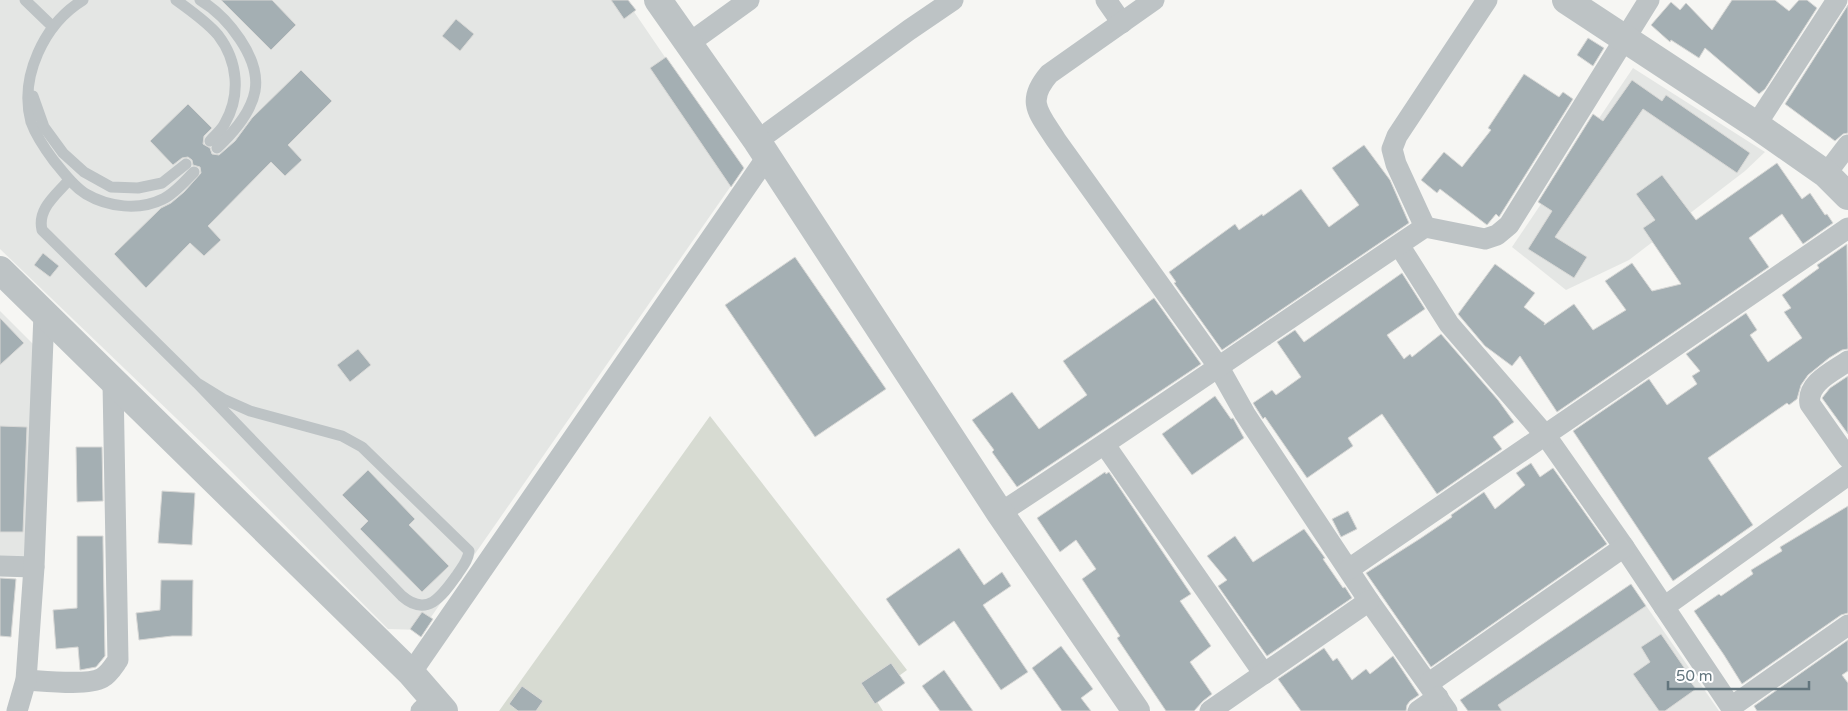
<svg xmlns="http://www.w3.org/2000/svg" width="1848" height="711" font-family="'Varela Round',sans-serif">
<rect width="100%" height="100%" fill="#f6f6f3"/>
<g fill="#e4e6e4">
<polygon points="0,0 626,0 742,170 422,630 388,629 227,467 0,249"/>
<polygon points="1633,68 1765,152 1745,171 1629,260 1566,290 1512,247"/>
<polygon points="0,311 37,348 28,560 0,559"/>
<polygon points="1631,584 1719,711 1468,711 1460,700"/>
</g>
<polygon fill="#d7dbd2" points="710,416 907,670 873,695 883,711 499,711"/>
<g fill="#a4afb3" stroke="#d8d8d6">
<polygon points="221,0 272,0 296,25 271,50"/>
<polygon points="611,0 628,0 636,10 624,19"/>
<polygon points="1732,0 1775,0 1789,11 1799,0 1807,0 1817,8 1765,89 1759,94 1705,48 1699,58 1671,40 1670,42 1651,25 1671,2 1680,10 1686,3 1712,30"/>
<polygon points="1848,5 1848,133 1843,134 1835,141 1785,104"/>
<polygon points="456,19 474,34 460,51 442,36"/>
<polygon points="1588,38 1604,48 1593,66 1577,55"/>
<polygon points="666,57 744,168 731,187 650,68"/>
<polygon points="301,70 332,101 288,145 302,160 285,176 271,162 208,226 221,240 204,256 190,243 146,288 114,254 161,208 171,203 184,192 201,173 200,167 193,165 192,160 188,157 182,158 173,165 150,141 188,104 212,128 204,136 203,144 210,148 212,154 219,155 235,141 252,118"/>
<polygon points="1524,74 1559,97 1563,92 1573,99 1499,217 1496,214 1487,225 1440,189 1437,193 1421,180 1444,152 1462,167 1491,130 1488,128"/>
<polygon points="1632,80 1662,101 1666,95 1750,153 1737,173 1643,109 1555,237 1587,257 1574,278 1528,249 1552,211 1538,202 1593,114 1603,121"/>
<polygon points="1364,145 1390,180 1409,223 1222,350 1174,283 1176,282 1169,272 1235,224 1239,230 1262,214 1263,216 1301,189 1329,227 1359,205 1332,168"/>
<polygon points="1777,163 1802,199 1810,193 1825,215 1827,214 1833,223 1803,244 1782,214 1749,238 1769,267 1557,412 1520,356 1512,366 1485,346 1458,314 1495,264 1535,293 1524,307 1545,323 1544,325 1574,304 1593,330 1626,310 1605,281 1632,263 1652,291 1681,284 1643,228 1655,220 1636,194 1662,175 1696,220"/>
<polygon points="1847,244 1848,349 1842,350 1829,358 1808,375 1801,385 1797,399 1789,405 1787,403 1708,458 1753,525 1673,581 1573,431 1649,379 1667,405 1697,384 1692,376 1700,371 1686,354 1746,313 1757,330 1750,335 1768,362 1802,338 1784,312 1791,308 1782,295 1819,268 1817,265"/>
<polygon points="43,253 59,266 50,277 34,265"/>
<polygon points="795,257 886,389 815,437 725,305"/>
<polygon points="1402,273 1425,309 1387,335 1404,359 1410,354 1412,357 1441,334 1498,400 1514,422 1493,437 1502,449 1437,494 1382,414 1348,438 1353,446 1307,478 1265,417 1263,419 1253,403 1272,390 1276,395 1301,377 1277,342 1295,330 1304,342"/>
<polygon points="1154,298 1201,364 1017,487 992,452 994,450 972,420 1012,392 1039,429 1087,395 1063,361"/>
<polygon points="0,318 24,343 0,365"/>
<polygon points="358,349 371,365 350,382 337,365"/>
<polygon points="1848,376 1848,434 1822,398 1830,388"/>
<polygon points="1215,396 1231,419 1233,418 1244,438 1192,475 1162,434"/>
<polygon points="0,426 27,427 23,532 0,532"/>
<polygon points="76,447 102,447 103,501 77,502"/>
<polygon points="1531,463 1540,477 1553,468 1607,544 1431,667 1366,573 1421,538 1452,517 1451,515 1484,492 1495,509 1525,485 1516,473"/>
<polygon points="368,470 415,519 409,525 449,566 422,592 360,529 368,521 342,495"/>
<polygon points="1105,472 1106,474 1109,472 1191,594 1180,601 1211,646 1190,662 1212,694 1203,701 1194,711 1166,711 1117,638 1120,636 1082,579 1096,569 1076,540 1060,552 1037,518"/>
<polygon points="162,491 195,493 192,545 158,543"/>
<polygon points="1848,506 1848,613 1841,615 1742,684 1724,655 1694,611 1719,594 1721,596 1753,574 1751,570 1782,551 1780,547"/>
<polygon points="1348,511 1357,529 1341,537 1332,519"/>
<polygon points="1304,529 1325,558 1323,559 1343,588 1345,587 1352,598 1267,656 1218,586 1227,580 1207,556 1235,536 1253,562"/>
<polygon points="77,536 103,536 103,543 105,656 96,667 80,670 78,647 56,649 53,610 77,608"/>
<polygon points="959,548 984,585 1002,572 1011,586 983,605 1028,672 1001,690 954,621 919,646 886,599"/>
<polygon points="0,578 16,579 11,637 0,636"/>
<polygon points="161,580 193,580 192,636 172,636 139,640 136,613 160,610"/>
<polygon points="1631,584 1646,606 1498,705 1502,711 1468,711 1460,700"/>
<polygon points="422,612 433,619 421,637 410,629"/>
<polygon points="1661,634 1692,679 1690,681 1696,689 1665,711 1659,711 1633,674 1650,662 1641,647"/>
<polygon points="1848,640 1848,671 1842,675 1848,683 1848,711 1757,711 1754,706"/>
<polygon points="1061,646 1093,689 1081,698 1091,711 1062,711 1032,668"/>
<polygon points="1324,648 1333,661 1337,658 1352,680 1366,669 1370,674 1393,656 1419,695 1410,701 1407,705 1406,711 1301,711 1278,679"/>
<polygon points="891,663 905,683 875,704 861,683"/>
<polygon points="944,670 973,711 940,711 922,686"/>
<polygon points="522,686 543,701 536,711 518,711 509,704"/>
</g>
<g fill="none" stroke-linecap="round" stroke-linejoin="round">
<g stroke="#bdc3c5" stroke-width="11">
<polyline points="25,0 53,27"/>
<path d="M83,0c-39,24 -64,77 -52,122 5,14 14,27 23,39 10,12 19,25 32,33 22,13 53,17 77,5 11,-5 22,-18 31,-27"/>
<path d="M176,0c14,10 31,22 42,35 20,26 23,60 7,88 -3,7 -10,12 -15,18"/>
<path d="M200,0c27,16 61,58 55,91 -4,22 -22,42 -38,57"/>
<polyline points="33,96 44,127 63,153 84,172 111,187 138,188 162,183 186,164"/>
<path d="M69,180c-13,15 -32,29 -27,50l155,153 205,213c25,22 40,0 55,-21 5,-8 11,-14 12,-24l-107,-104 -20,-11 -92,-25 -27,-12 -26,-16"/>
</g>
<g stroke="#bdc3c5" stroke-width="21">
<polyline points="1106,0 1122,23"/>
<path d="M1154,0l-105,74c-24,28 -10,39 7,66l162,226 27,48 124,187 78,110"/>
<polyline points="688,44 749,0"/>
<polyline points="1756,125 1837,0"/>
<polyline points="757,141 909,30 953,0"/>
<polyline points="1826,174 1848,145"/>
<polyline points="1425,227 1396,164 1392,149 1397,136 1487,0"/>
<polyline points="1399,245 1449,324 1546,436 1624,547 1731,707 1848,625"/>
<path d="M1848,361c-14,10 -42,22 -38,43l38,54"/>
<polyline points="1105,445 1264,674"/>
<path d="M1000,513c143,-93 283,-191 425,-286l60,12 12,-4 12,-10 140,-225"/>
<polyline points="0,566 34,567"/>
<polyline points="1349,569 1848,228"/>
<polyline points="1664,607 1848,475"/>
<polyline points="411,673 767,157"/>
<path d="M26,680c18,1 62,6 76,-2 7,-4 11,-11 16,-18l-5,-277"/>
<polyline points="1429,683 1624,547"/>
<polyline points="17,711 26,680 34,567 44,314"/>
<polyline points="421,711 434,699"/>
<polyline points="1210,711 1369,601"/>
<polyline points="1418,711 1438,697"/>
</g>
<g stroke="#bdc3c5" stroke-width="28">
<polyline points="658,0 757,141 1000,513 1136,711"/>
<polyline points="1566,0 1756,125 1826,174 1848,196"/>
<polyline points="0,270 411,673 444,711"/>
</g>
</g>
<path d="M1668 681v8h141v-8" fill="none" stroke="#62757d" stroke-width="2.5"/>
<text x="1676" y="681" font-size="15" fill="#62757d" stroke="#ffffff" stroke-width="4" paint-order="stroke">50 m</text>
</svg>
